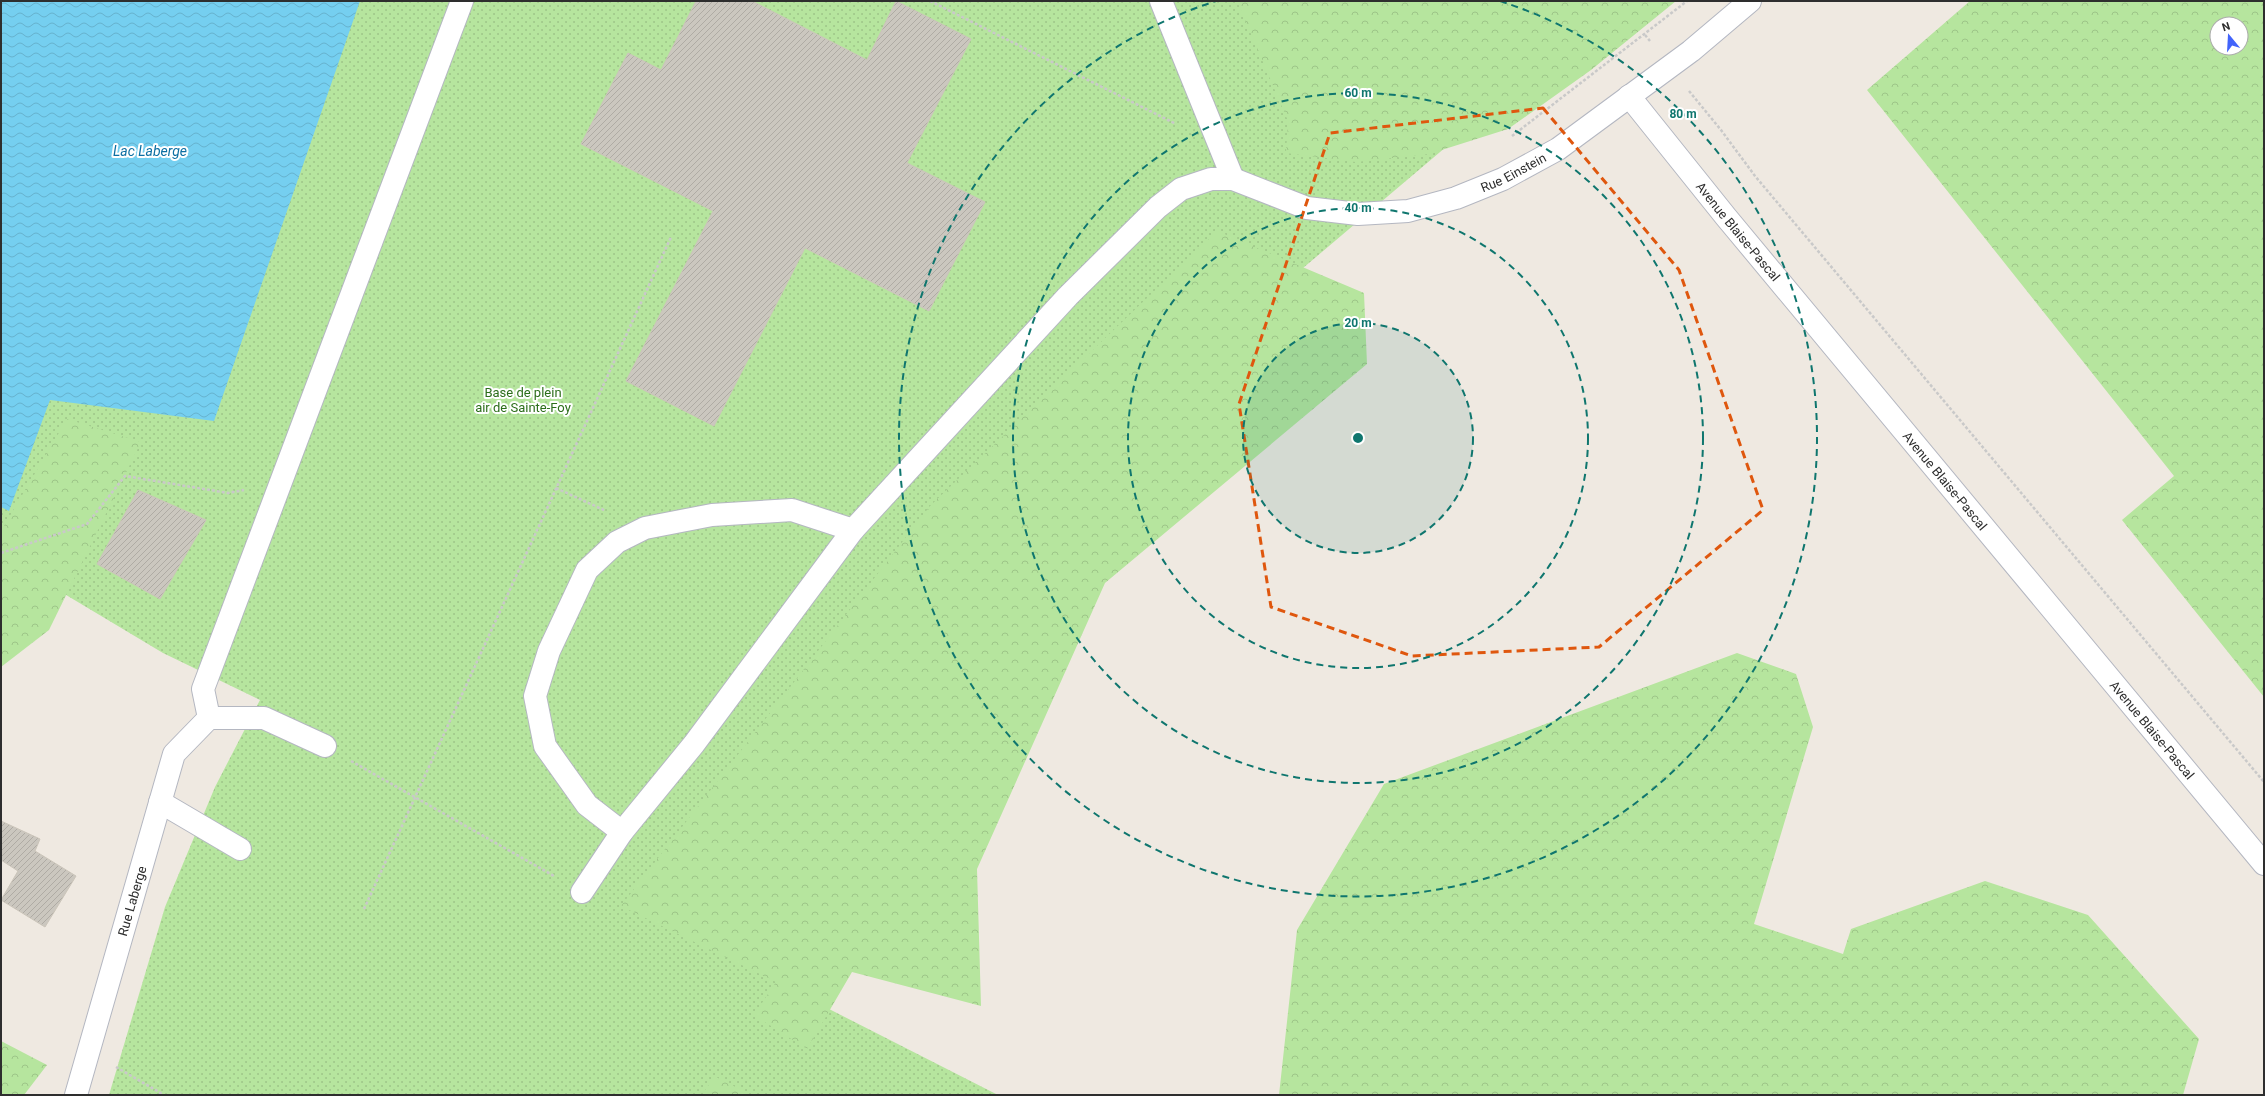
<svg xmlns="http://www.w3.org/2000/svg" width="2265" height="1096" font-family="Roboto,sans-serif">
<defs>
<pattern id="grass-dots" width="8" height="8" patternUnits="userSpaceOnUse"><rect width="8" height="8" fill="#b6e59e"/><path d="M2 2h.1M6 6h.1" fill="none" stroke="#9dc588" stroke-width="1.8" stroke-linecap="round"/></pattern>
<pattern id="forest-crowns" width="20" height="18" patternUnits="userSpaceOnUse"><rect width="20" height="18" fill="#b6e59e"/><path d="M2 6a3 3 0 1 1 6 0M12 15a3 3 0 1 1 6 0" fill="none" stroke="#9dc588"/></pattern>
<pattern id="water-waves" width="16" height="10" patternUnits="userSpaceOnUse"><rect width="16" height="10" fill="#75cff0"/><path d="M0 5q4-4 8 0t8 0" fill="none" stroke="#66b2ce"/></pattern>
<pattern id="building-hatch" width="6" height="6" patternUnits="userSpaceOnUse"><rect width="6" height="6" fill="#cbc7bf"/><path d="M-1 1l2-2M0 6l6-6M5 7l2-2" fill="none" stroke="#afaba4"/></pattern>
</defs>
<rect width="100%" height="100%" fill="#efe9e1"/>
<polygon fill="url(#grass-dots)" points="1,1 1627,1 1564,47 1146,401 776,982 998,1095 109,1095 165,907 215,787 260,700 163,653 1,556"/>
<g fill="url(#forest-crowns)" fill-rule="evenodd">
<polygon points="1237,1 1676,1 1591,70 1508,129 1429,154 1356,162 1286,153 1288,121"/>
<path d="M1970,1h294v696l-142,-177 52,-44 -307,-386zM2217,24h24v24h-24z"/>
<polygon points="1217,231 1364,293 1367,364 1105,583 977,869 981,1006 852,972 807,1049 754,1015 776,982 621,906 930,506"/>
<polygon points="67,419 141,442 49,630 1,667 1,531"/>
<polygon points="1737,653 1796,674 1813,727 1754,924 1843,954 1851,929 1985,881 2088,915 2199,1039 2183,1095 1279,1095 1297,930 1384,784"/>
<polygon points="1,1041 47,1065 24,1095 1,1095"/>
<polygon points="714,1076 751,1095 702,1095"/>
</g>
<polygon fill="url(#water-waves)" points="1,1 360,1 214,421 50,400 9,511 1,507"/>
<g fill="url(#building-hatch)" stroke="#cbc5ba">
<polygon points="696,1 752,1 867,60 896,1 971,39 907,163 985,202 929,311 805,248 714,426 626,381 713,211 581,144 628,53 661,70"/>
<polygon points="138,490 206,520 160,599 97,564"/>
<polygon points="1,821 40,839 35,851 76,876 45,927 1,900 18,871 1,860"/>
</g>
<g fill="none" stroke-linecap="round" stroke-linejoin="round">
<g stroke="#b4b7c1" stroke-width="24">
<g id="minor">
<polyline points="1161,1 1233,179"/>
<path id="s1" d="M1629,96l97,121 538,647"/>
<polyline points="209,718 203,689 462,1"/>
<polyline points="209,718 264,718 325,746"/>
<polyline points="160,802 240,849"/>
<polyline points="622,832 587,805 545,746 535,696 549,651 587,570 617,542 645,528 712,515 792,510 853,530"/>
<path id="s2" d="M582,892l40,-60 72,-88 159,-214 215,-234 90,-89 23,-18 30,-10h22l74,29 51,6 50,-3 48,-13 47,-19 55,-30 133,-98 59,-50"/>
<path id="s3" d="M76,1095l98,-341 35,-36"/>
</g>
</g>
<g stroke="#c9c9c9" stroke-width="2.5" stroke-dasharray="3 2" stroke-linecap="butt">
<polyline points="930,1 1176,124"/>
<polyline points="1645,35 1650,41"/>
<polyline points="1689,91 1721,130 1755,176 2264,782"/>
<polyline points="1512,136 1687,1"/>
<polyline points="556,488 606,511"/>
<polyline points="1,553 87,524 125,476 228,493 244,490"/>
<polyline points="351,761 554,876"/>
<polyline points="364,909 671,237"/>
<polyline points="116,1067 164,1095"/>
</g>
<use href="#minor" stroke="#fff" stroke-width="22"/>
</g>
<path fill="none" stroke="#df570e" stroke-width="3" stroke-dasharray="8 5" stroke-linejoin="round" d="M1543,108l136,162 84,240 -164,137 -187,9 -141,-49 -32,-203 91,-271z"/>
<circle cx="1358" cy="438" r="115" fill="#0f766e" fill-opacity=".12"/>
<g fill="none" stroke="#0f766e" stroke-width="2" stroke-dasharray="7 5">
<circle cx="1358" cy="438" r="115"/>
<circle cx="1358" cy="438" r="230"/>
<circle cx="1358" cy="438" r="345"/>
<path d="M1500 1A459 459 0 1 1 1216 1"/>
</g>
<g text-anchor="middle" stroke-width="4" stroke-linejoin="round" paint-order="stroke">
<g font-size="13" fill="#2e2e2e" stroke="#fff">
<text dy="5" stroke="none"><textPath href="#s2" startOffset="1273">Rue Einstein</textPath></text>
<text dy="5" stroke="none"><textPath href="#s1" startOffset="174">Avenue Blaise-Pascal</textPath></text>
<text dy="5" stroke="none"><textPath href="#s1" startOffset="498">Avenue Blaise-Pascal</textPath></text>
<text dy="5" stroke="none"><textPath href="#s1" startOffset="822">Avenue Blaise-Pascal</textPath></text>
<text dy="5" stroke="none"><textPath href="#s3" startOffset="202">Rue Laberge</textPath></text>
</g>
<g font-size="13" fill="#2c6e1b" stroke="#fff">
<text x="523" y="397">Base de plein<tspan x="523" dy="15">air de Sainte-Foy</tspan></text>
</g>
<g font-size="14" font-style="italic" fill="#0d6fa3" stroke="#fff">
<text x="150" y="156">Lac Laberge</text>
</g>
</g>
<circle cx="1358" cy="438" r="6" fill="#0f766e" stroke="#fff" stroke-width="2"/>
<g font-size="12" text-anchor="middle" font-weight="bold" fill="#0f766e" stroke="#fff" stroke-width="4" stroke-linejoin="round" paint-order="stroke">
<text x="1358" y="97">60 m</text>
<text x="1683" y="118">80 m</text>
<text x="1358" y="212">40 m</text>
<text x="1358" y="327">20 m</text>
</g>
<rect width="2265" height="1096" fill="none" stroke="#2e2e2e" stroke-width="4"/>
<g transform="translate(2229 36) rotate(342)"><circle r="19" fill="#ffffff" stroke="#ababab"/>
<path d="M0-3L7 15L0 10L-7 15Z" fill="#4264fb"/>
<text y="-6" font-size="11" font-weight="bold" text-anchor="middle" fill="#2e2e2e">N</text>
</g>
</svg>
